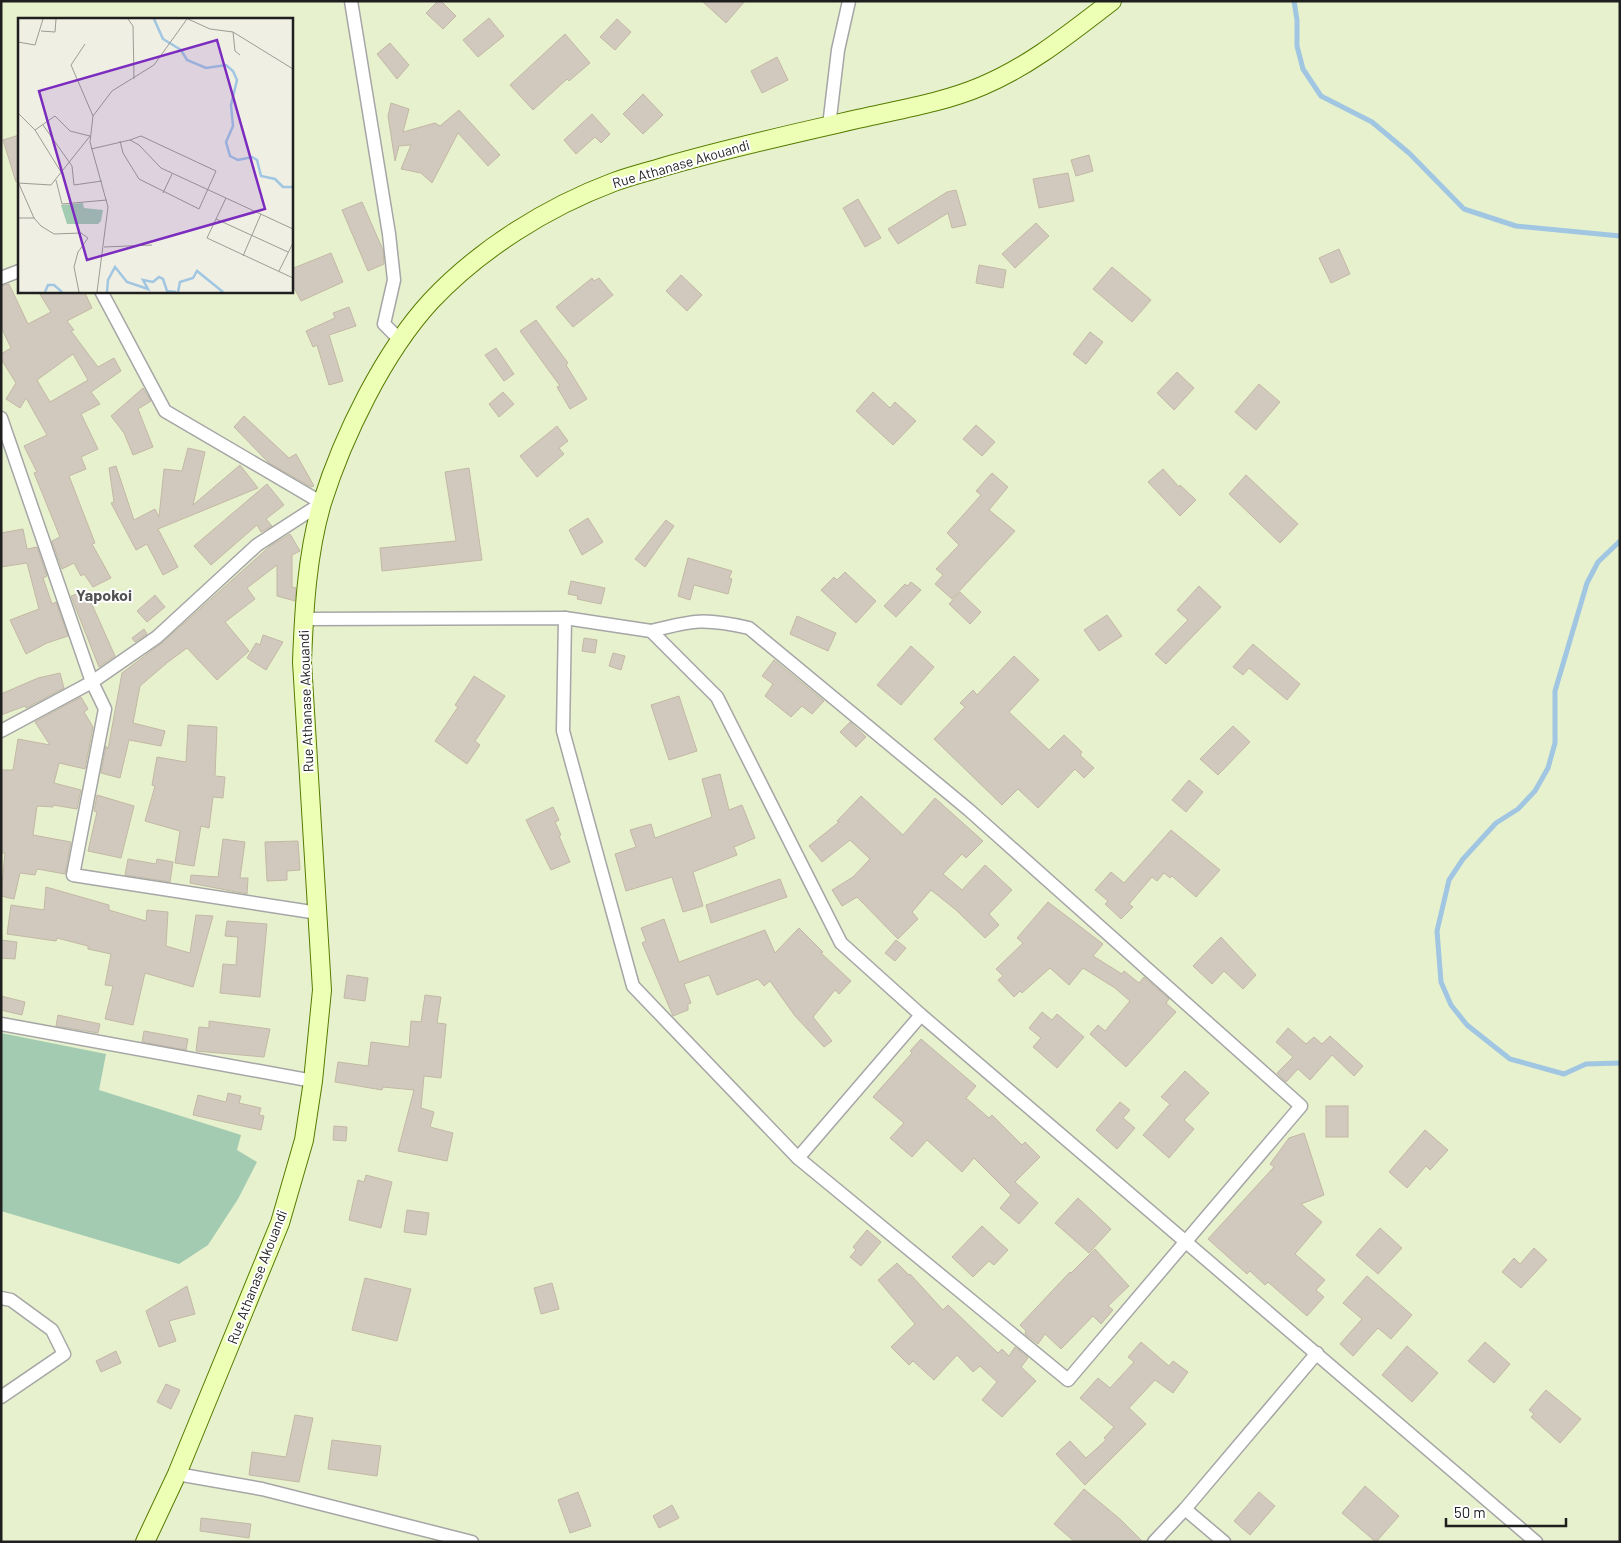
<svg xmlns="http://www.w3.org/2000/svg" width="1621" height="1543" font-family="Barlow,sans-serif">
<rect width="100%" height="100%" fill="#f0efe4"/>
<path fill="#e7f1ce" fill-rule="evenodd" d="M1,1h1619v1541h-1619zM19,19h272v272h-272z"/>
<polygon fill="#a3cbb1" points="1,1033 106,1054 99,1090 241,1135 237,1150 257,1162 238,1199 208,1245 179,1264 1,1211"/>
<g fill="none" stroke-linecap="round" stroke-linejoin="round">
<g stroke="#a1c6e2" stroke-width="5">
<polyline points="1294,1 1297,20 1297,46 1303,69 1321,96 1372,122 1409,153 1464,209 1516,226 1620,236"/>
<polyline points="1620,541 1598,562 1587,583 1555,691 1555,743 1548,768 1535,791 1518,809 1496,823 1463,859 1449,880 1437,931 1441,982 1451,1005 1467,1025 1510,1059 1564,1074 1586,1064 1620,1063"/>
</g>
</g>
<g fill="#d1c9bd" stroke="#c3b8a5" fill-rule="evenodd">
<polygon points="438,1 441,1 456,16 443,29 426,13"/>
<polygon points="702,1 745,1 726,23"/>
<polygon points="489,18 504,36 478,57 463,40"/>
<polygon points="617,19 631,32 615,50 600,37"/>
<polygon points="565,34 590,63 569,81 567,79 533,110 510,85"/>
<polygon points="390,43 409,65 397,79 377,54"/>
<polygon points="777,57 788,80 762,93 751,71"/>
<polygon points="643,94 663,115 643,134 623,114"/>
<polygon points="391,103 409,109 403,132 435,123 440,126 459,110 500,155 488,166 458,133 432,183 421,173 401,169 411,145 399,146 395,161 388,116"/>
<polygon points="592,114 610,134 601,143 595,137 576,154 564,140"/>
<polygon points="19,135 19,181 16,182 3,140"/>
<polygon points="1089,155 1093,171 1076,176 1071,160"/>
<polygon points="1068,173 1074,201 1039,208 1033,179"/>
<polygon points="956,190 966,225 952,228 948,213 898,244 888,229 947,192"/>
<polygon points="858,199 881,238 865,247 843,208"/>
<polygon points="362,202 383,250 384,264 368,271 342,210"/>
<polygon points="1036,223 1049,236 1015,268 1002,254"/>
<polygon points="1339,249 1350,274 1331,283 1319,258"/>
<polygon points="331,253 343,282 301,301 291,282 291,269"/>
<polygon points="979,265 1006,270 1003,288 976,283"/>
<polygon points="1112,267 1151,300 1132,322 1093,289"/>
<polygon points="681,275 702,295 687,311 666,291"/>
<polygon points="592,278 594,281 599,278 613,295 573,327 556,307"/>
<path d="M9,284l19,40 23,-12 -13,-21h46l8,17 -25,13 7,9 -3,1 27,36 16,-9 7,13 -30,21 9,12 -19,10 17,35 -17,8 5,12 -17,7 26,67 -3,1 19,34 -18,9 -9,-13 -3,2 -7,-13 -12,6 -10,-28 8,-4 -26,-64 3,-1 -13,-26 23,-11 -21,-37 -6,10 -14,-9 10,-16 -15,-24v-5l10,-6 -10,-21v-41zM73,354l15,26 -38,22 -13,-22z"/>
<polygon points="349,307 356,326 329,335 343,381 329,385 317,345 313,347 306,331 335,318 333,313"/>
<polygon points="536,320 568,363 566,365 587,399 570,409 557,387 560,386 520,331"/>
<polygon points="1090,332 1103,342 1086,364 1073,354"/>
<polygon points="496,348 514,374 504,381 485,355"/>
<polygon points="1177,372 1194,388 1174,410 1157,393"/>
<polygon points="1259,384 1280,402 1256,430 1235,412"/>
<polygon points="143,388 151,401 138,409 153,447 133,455 124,433 111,416"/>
<polygon points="503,392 514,404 499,417 489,404"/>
<polygon points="873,392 890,408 895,402 916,421 893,445 856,411"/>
<polygon points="244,416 289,458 296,454 314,486 311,487 269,463 234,427"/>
<polygon points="976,425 995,442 982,456 963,439"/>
<polygon points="557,426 568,441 559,448 564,454 537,477 520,456"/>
<polygon points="188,448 205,452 193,505 240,465 258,488 158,529 178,567 163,575 147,544 136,550 111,503 114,502 109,468 116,466 134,520 155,509 159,517 164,469 182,471"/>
<polygon points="469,468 482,560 382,571 380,548 456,541 445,472"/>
<polygon points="1163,469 1179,487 1180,485 1196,500 1180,516 1148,482"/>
<polygon points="992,473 1008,487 989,510 1015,531 952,599 935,584 943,575 936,569 959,545 947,533 981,495 976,491"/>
<polygon points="1246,475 1298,524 1280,543 1229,494"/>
<polygon points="267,484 284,505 266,519 272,526 261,532 257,525 211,565 194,546"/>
<polygon points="588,518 603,542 582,555 569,530"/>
<polygon points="666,520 674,526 645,567 635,559"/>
<polygon points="23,529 27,549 37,547 47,576 43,578 52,604 56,602 68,636 47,643 26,654 10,620 39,609 27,563 1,567 1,533"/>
<polygon points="290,534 300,551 292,555 292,587 296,588 295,601 277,596 277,565 247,588 255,599 225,622 249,651 217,680 187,648 168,662 140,686 133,723 165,731 161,746 129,740 120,778 101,773 106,746 108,749 122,673 162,643 270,546"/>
<polygon points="688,558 732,571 729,578 732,579 728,594 694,585 690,600 678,596"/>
<polygon points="845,572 876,601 856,623 821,590 834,577 837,580"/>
<polygon points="571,581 605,588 601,604 577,599 578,596 568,594"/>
<polygon points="911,582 921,590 896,617 884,606 905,584 907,586"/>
<polygon points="1199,586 1221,607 1166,664 1155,654 1188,620 1177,610"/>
<polygon points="86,591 115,656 99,667 71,596"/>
<polygon points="960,592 981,612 970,624 949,604"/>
<polygon points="155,595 165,607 147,622 137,611"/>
<polygon points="1107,615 1122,636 1099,651 1084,630"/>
<polygon points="797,616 836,633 828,651 790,634"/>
<polygon points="144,629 147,634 135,642 132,638"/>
<polygon points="263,635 283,642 266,670 247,658 256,643 260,645"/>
<polygon points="584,638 597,640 595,653 582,651"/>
<polygon points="1253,644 1300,684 1287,700 1249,668 1243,675 1233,667"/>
<polygon points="911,646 934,667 901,705 877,685"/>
<polygon points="613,653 625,656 621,670 609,666"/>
<polygon points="1014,656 1039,680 1009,712 1049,750 1064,735 1082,752 1080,755 1094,768 1084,778 1075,769 1038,808 1018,789 1002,805 934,739 965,707 960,703 973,690 977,695"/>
<polygon points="774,660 824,701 812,714 802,706 791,717 765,696 773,684 762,676"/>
<polygon points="60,673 64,688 26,708 25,706 1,715 1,694 38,678"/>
<polygon points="474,676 505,696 475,741 480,745 467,764 435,741 458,707 455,705"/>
<polygon points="679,696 697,751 669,760 651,705"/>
<polygon points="81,697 88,709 84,712 93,727 85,769 59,763 54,783 81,790 77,809 53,805 53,807 37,806 33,835 71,842 65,874 37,869 35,875 20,873 14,899 1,896 5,853 1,853 1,770 13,770 18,739 50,745 35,722"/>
<polygon points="850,722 866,737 856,747 840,732"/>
<polygon points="188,725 217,727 215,776 225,777 223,798 213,797 209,828 201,826 194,866 175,863 180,831 145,821 155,786 152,785 157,757 186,762"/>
<polygon points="1233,726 1250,742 1218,775 1200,759"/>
<polygon points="720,774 729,810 742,805 755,838 734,847 737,855 693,872 703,906 683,912 672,877 626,891 615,854 636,847 630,830 651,824 655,838 712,817 702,779"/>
<polygon points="1189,780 1203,792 1186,812 1172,800"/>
<polygon points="97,795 134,806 121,858 88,851 97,812 94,811"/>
<polygon points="861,796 903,835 935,798 983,841 966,858 962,854 943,874 962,890 985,865 1012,890 989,914 999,925 985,938 956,910 931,890 912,912 918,919 898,939 857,897 842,906 832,890 853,877 870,859 850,840 822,862 809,846 839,822 837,821"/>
<polygon points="553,807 559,820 555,822 561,835 559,836 570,862 551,870 526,820"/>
<polygon points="1171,830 1220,870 1196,897 1172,876 1170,878 1164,873 1157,881 1152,877 1129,904 1133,907 1121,919 1105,904 1108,901 1095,890 1111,872 1124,883"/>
<polygon points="223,839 245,842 240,878 248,878 247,894 190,883 191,875 218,877"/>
<polygon points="298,841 300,870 287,871 287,880 267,881 265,842"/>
<polygon points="128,859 156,864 157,859 173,862 170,882 125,875"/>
<polygon points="780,879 787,897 711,923 706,905"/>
<polygon points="46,887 109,905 109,910 146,921 147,910 168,912 166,946 190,953 196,915 213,916 193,987 145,973 133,1025 105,1019 113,986 105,985 111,954 88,949 88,946 57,938 56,941 7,934 11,905 44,910"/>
<polygon points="1048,902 1103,944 1093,956 1122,974 1124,971 1139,983 1144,977 1169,999 1166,1003 1176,1012 1126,1067 1090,1034 1098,1025 1105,1031 1130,1001 1115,988 1083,968 1069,985 1050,968 1022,993 1020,991 1014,997 998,980 1003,976 996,969 1023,943 1017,938"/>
<polygon points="664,919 679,962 765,930 775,953 799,928 823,952 821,953 851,981 839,994 835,990 813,1017 832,1041 824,1047 795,1016 770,981 764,986 758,979 717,995 709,975 684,984 691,1003 688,1004 688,1010 673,1016 642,943 646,941 641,928"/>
<polygon points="227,921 267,924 260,997 220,993 223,964 236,965 238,937 225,936"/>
<polygon points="1221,937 1256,975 1243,989 1224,971 1212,984 1193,966"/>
<polygon points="1,940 17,942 15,959 1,958"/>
<polygon points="896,940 906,948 895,961 885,953"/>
<polygon points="347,975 368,978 365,1001 344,998"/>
<polygon points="425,995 441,997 437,1023 446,1024 441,1078 424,1076 421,1108 434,1112 430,1127 453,1133 447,1161 398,1151 414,1090 383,1087 382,1090 335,1082 338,1062 368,1066 371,1042 409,1047 411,1021 421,1022"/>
<polygon points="1,996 25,1002 22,1015 1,1010"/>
<polygon points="1042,1012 1052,1020 1057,1014 1084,1037 1057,1068 1033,1047 1041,1038 1029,1028"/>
<polygon points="58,1015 100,1024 98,1033 56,1026"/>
<polygon points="209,1021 270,1029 264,1057 196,1051 199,1027 209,1028"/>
<polygon points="1288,1028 1306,1044 1314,1037 1322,1044 1330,1036 1363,1066 1354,1076 1332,1055 1310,1080 1298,1069 1286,1082 1277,1073 1293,1057 1276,1042"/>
<polygon points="144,1031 188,1039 186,1050 142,1042"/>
<polygon points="921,1039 976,1086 966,1098 989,1118 992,1115 1022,1145 1025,1142 1040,1157 1015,1182 1038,1203 1019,1224 1000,1208 1011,1195 974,1158 962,1172 927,1140 912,1157 890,1138 904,1123 873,1097 912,1053 910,1051"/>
<polygon points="1185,1071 1209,1093 1184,1120 1194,1129 1169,1158 1143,1135 1170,1104 1161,1097"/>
<polygon points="228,1093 241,1096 239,1103 261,1108 259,1115 264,1116 261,1130 193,1115 198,1095 226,1102"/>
<polygon points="1120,1102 1130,1110 1123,1118 1135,1128 1117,1149 1096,1130"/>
<rect x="1326" y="1106" width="22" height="31"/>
<polygon points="334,1126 347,1127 346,1141 333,1140"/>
<polygon points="1425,1130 1448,1150 1430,1170 1426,1166 1407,1188 1389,1172"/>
<polygon points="1304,1133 1324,1195 1301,1204 1322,1222 1295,1254 1325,1280 1316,1290 1324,1297 1307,1316 1268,1282 1265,1285 1250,1271 1247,1274 1208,1239 1274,1167 1270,1164 1289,1138"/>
<polygon points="366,1175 392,1182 381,1228 349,1220 358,1180 364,1182"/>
<polygon points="1078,1198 1111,1229 1089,1253 1055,1223"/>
<polygon points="407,1210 429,1213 426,1235 404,1232"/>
<polygon points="982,1226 1008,1250 994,1265 989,1261 973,1277 952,1257"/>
<polygon points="1380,1228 1402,1248 1378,1274 1356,1255"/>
<polygon points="867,1230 881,1242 861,1266 850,1257 856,1250 853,1247"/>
<polygon points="1534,1248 1547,1260 1521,1288 1502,1272 1514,1258 1520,1264"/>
<polygon points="1095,1249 1129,1286 1108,1306 1113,1310 1101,1324 1093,1316 1061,1349 1045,1334 1038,1344 1025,1334 1026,1331 1020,1325 1070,1272 1071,1273"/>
<polygon points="897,1263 909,1275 910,1274 943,1310 948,1305 998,1353 1002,1349 1009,1356 1015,1347 1028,1358 1021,1367 1036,1381 1002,1417 982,1400 997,1382 980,1366 973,1372 957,1355 934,1380 913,1361 909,1365 891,1347 915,1324 878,1280"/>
<polygon points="1367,1276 1412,1315 1391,1339 1378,1328 1353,1356 1340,1344 1362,1319 1343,1303"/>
<polygon points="365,1278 411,1289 397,1341 352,1330"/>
<polygon points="552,1283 559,1309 541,1314 534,1288"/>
<polygon points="187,1286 195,1314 169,1321 176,1341 159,1347 146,1311"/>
<polygon points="1141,1342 1169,1366 1173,1361 1188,1372 1173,1393 1155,1380 1129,1408 1146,1424 1085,1485 1056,1454 1070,1441 1086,1458 1106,1440 1104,1438 1114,1427 1080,1398 1098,1378 1110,1388 1134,1362 1128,1357"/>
<polygon points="1485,1342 1510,1364 1494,1383 1468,1361"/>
<polygon points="1407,1346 1438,1373 1412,1402 1382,1375"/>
<polygon points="116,1351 121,1363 101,1372 96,1361"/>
<polygon points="166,1384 180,1390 171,1409 157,1402"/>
<polygon points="1546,1390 1581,1419 1560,1443 1531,1417 1534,1414 1529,1410"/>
<polygon points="295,1415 313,1418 299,1482 249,1475 252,1452 286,1457"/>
<polygon points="332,1440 381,1446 377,1476 328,1469"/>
<polygon points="1365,1486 1399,1516 1376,1542 1342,1513"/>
<polygon points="1084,1489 1121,1520 1143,1542 1075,1542 1054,1524"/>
<polygon points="578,1492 591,1526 570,1533 558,1500"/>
<polygon points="1259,1492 1275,1506 1250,1535 1234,1521"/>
<polygon points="672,1505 679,1518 659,1528 653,1516"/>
<polygon points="201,1518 251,1524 249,1538 200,1531"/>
</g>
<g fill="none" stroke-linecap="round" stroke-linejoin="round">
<g stroke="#a6a6a6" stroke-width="15">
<g id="street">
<polyline points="351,1 389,234 394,280 384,324 401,341"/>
<polyline points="829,126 838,50 849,1"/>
<polyline points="1,278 19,271"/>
<polyline points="1,418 92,682 105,709 73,875 318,913"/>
<path d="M565,618l-2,113 70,255 165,172 270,222 233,-274 -332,-296 -220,-182c-44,-10 -55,-8 -98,3"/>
<polyline points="303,619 565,618 651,631 717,697 841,943 921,1015 1536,1542"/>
<polyline points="1,731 92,682 157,637 257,545 322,503 165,411 101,291"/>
<polyline points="1,1024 313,1081"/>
<polyline points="798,1158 921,1015"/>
<polyline points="1,1298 11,1300 52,1330 64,1354 1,1397"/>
<polyline points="177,1474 262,1489 472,1542"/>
<polyline points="1185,1509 1224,1542"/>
<polyline points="1154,1542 1185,1509 1317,1353"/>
</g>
</g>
<g stroke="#567b00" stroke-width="20">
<path id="secondary" d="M145,1542l32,-68 103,-251 24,-83 9,-59 9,-91 -20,-328c2,-53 5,-108 20,-159 21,-67 62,-151 109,-202 49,-52 116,-94 183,-119 16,-6 33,-10 49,-15 68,-20 138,-35 208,-51 37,-8 76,-15 111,-30 48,-20 88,-53 130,-85"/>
</g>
<use href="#street" stroke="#fff" stroke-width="12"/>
<use href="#secondary" stroke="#ecffb4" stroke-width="18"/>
</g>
<g text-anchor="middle" stroke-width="4" stroke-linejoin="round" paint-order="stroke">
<g font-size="14" fill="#1f1f1f" stroke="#fff">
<text transform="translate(681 164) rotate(-16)" y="5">Rue Athanase Akouandi</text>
<text transform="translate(306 701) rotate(-92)" y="5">Rue Athanase Akouandi</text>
<text transform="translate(257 1277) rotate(-69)" y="5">Rue Athanase Akouandi</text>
</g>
<g font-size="16" font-weight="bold" fill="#525252" stroke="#fff">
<text x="104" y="601">Yapokoi</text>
</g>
</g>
<g transform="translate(18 18)">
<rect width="275" height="275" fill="#f0efe4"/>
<path d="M65,185l1,5 19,2 -2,11 -3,3h-31l-6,-19z" fill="#a3cbb1"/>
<path fill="none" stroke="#a1c6e2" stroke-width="2.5" d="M136,1l9,20 18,11 6,10 19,8 20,-3 7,6 4,9 -6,25 2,21 -7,16 4,14 8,4 14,-3 5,3 4,16 14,3 8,8h10M27,274l3,-7h6l8,7M89,274l1,-12 7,-13 12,15 21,7 -5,-9 10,2 6,-5 4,2 4,12 9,1M160,274l2,-10 13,-4 4,-7 26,21"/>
<path fill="none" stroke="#9c9c95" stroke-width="1" d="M110,1l5,7 1,53M170,1l22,10 23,3 2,19 5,4M23,13l14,1 1,-13M215,14l60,37M0,24l17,3 8,-26M67,26l-14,21 22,51M0,95l17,17 26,42M25,107l29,41 2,19 28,-4M102,123l3,12 16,26 60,30 17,-38 -75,-35 -11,4M73,131l39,-9 9,5 22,23 132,61M38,162l6,24 45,-4M0,165l33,2 39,-49 -20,-5 -15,-15 -20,14M1,166l15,34 7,8 13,8 27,-1 7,5 -10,14 -4,15 5,25M145,175l9,-19M208,180l-19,40 86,40M0,200h16M198,201l72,33M86,229l48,-2M225,238l18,-42M261,253l14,-28M79,274l11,-85 -18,-65 3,-26 19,-25 42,-26 33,-46"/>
<path fill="#7b2cbf" fill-opacity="0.15" stroke="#7b2cbf" stroke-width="2.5" d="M199,22l48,169 -178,51 -48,-169z"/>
<rect width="275" height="275" fill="none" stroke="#1f1f1f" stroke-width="2.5"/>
</g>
<rect width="1621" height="1543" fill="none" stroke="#1f1f1f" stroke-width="5"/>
<path d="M1446 1518v8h120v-8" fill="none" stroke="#1f1f1f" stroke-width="2.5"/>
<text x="1454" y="1518" font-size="15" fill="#1f1f1f" stroke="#ffffff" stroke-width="4" paint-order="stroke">50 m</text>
</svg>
